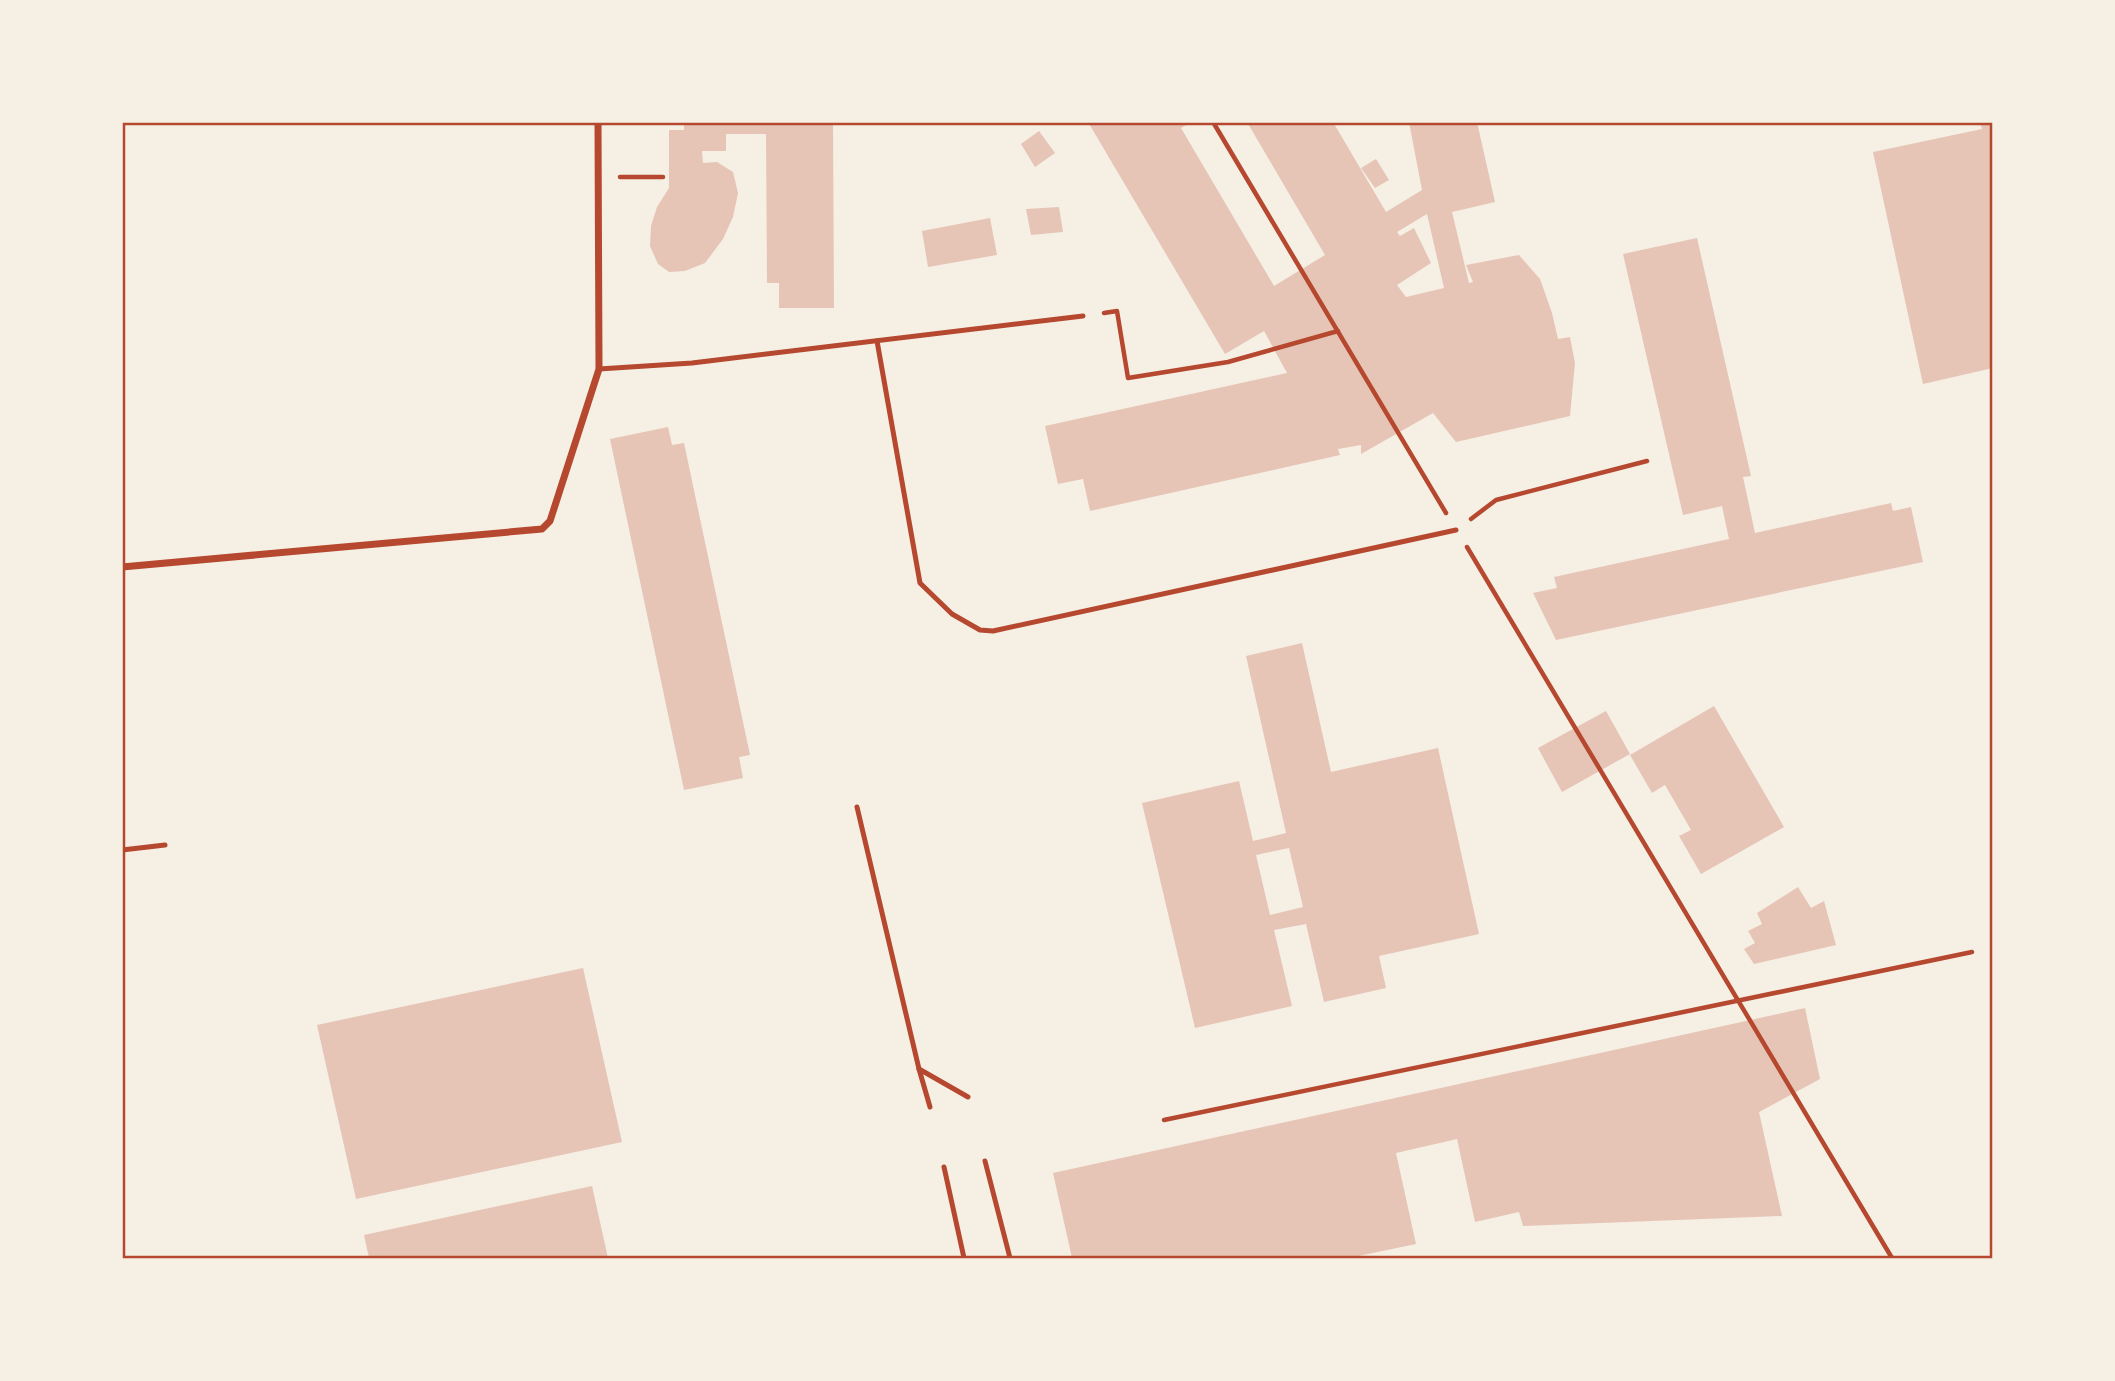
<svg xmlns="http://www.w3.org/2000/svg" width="2115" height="1381" font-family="'Archivo Narrow',sans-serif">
<rect width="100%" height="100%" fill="#f6efe4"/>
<g fill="#e6c5b7" fill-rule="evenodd">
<polygon points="684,122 833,122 834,308 779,308 779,283 767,283 766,134 726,134 726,151 702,151 703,163 717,162 733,172 738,193 733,217 723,239 705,263 685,271 669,272 658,264 650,246 651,226 657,207 669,188 669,130 684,130"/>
<path d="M1088,122h103l-10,6 93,158 51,-31 -78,-133h86l53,90 36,-22 -13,-68h68l18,80 -43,10 17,71 4,-1 -7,-17 53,-10 21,24 12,34 6,26 12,-2 5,26 -5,53 -114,26 -23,-29 -72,41v-9l-23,4 2,6 -250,56 -7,-32 -25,5 -13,-58 242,-53 -23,-42 -39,23zM1427,214l17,74 -38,9 -9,-12 34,-22 -17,-35 -14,8 -3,-4z"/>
<polygon points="1980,122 1993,122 1993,368 1923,384 1873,152 1982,129"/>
<polygon points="1039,131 1055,153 1035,167 1021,144"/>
<polygon points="1376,159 1389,180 1375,188 1361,168"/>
<polygon points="1059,207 1063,232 1031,235 1026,209"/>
<polygon points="990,218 997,255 928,267 922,231"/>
<polygon points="1697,238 1751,476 1743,477 1755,533 1891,503 1893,511 1911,507 1923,562 1556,640 1533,593 1557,588 1554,577 1729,539 1722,506 1683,515 1623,254"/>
<polygon points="668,427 672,445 684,443 750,755 739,757 743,778 684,790 610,439"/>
<path d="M1302,643l29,129 107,-24 41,186 -100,22 7,32 -62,14 -18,-78 -32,6 18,76 -97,22 -53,-225 97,-22 14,60 33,-8 -40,-177zM1289,848l14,59 -33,8 -14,-60z"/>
<polygon points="1714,706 1784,827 1701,874 1679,836 1691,830 1665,785 1652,793 1630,755"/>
<polygon points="1606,711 1630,754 1562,792 1538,748"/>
<polygon points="1798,887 1811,908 1824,901 1836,945 1754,964 1744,949 1755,943 1748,931 1762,924 1757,913"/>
<polygon points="583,968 622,1142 356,1199 317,1025"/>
<polygon points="1805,1008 1820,1079 1759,1112 1782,1216 1523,1226 1519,1212 1475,1222 1457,1139 1396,1153 1416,1244 1349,1258 1072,1258 1053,1173"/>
<polygon points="592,1186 608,1258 369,1258 364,1235"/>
</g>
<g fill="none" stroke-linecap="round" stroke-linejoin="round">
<g stroke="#b5482f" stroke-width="4.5">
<polyline points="1213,122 1446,513"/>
<polyline points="620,177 663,177"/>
<polyline points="1104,313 1117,311 1128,378 1228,362 1338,331"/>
<polyline points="1471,519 1496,500 1647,461"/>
<polyline points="1467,547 1892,1258"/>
<polyline points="1164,1120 1972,952"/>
</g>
<g stroke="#b5482f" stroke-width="5">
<polyline points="877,341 920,583 952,614 980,630 993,631 1456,530"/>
<polyline points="599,369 692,363 1083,316"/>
<polyline points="857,807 919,1069 930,1107"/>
<polyline points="122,850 165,845"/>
<polyline points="919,1069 968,1097"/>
<polyline points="985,1161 1010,1258"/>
<polyline points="944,1167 964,1258"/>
</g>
<polyline stroke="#b5482f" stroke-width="7" points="122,567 542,529 550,521 599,369 598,122"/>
</g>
<rect width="2115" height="1381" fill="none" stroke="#f6efe4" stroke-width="248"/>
<rect x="124" y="124" width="1867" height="1133" fill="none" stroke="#b5482f" stroke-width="2.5"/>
</svg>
